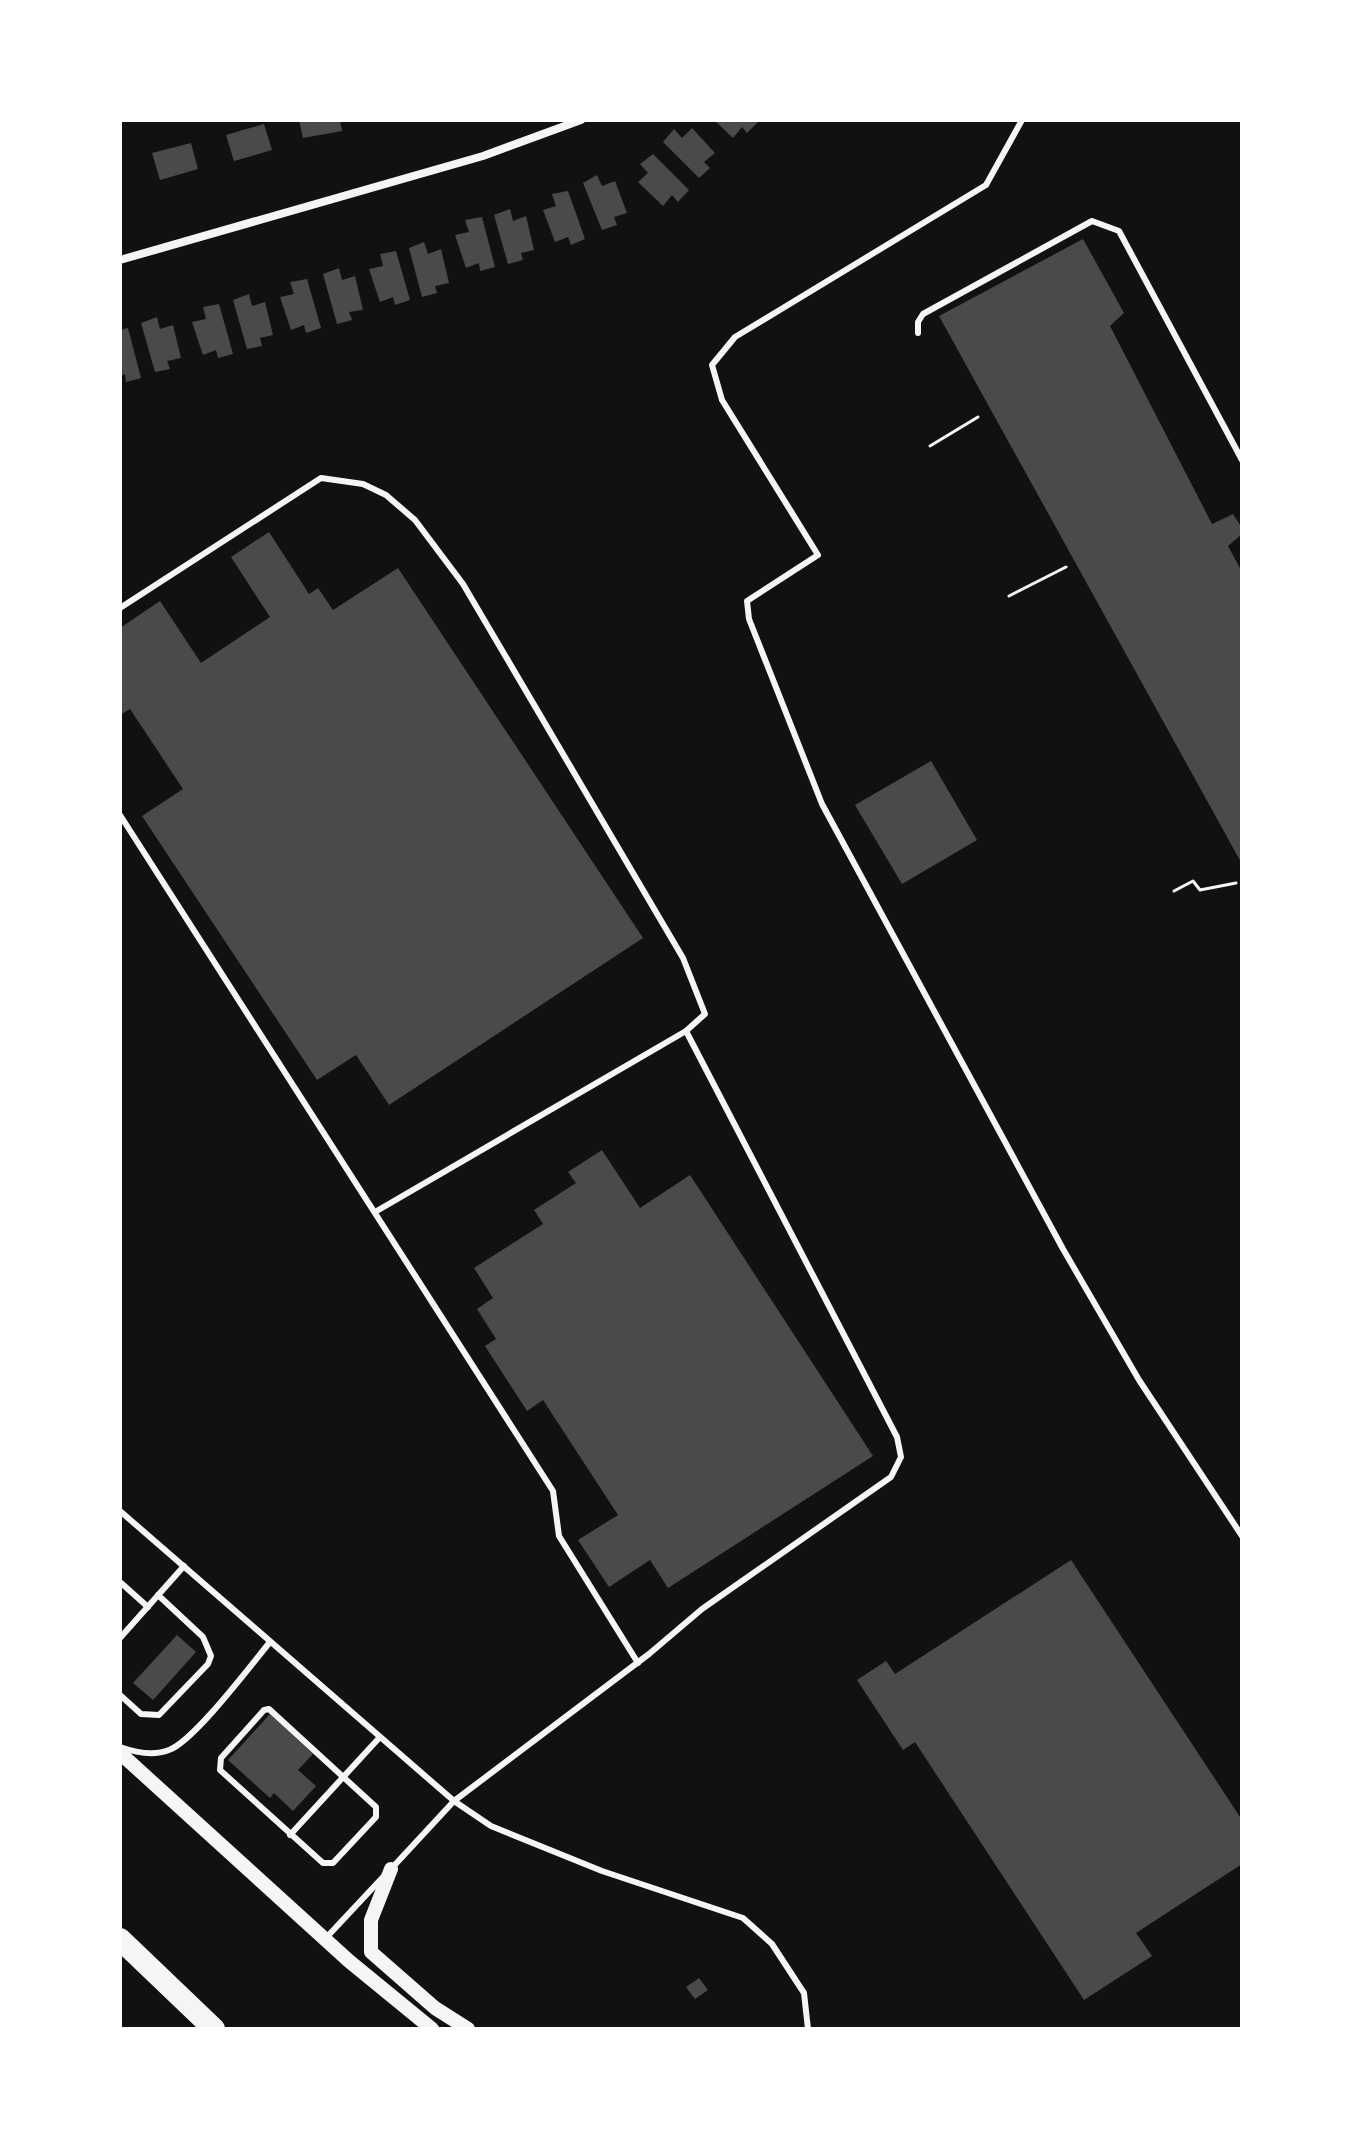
<svg xmlns="http://www.w3.org/2000/svg" width="1362" height="2149" font-family="'Source Sans 3',sans-serif">
<rect width="100%" height="100%" fill="#111"/>
<g fill="#4a4a4a">
<polygon points="299,120 340,120 342,131 303,138"/>
<polygon points="714,120 756,120 758,122 747,133 742,127 733,138"/>
<polygon points="264,124 272,150 234,161 226,135"/>
<polygon points="692,128 715,153 704,162 710,168 699,178 663,142 674,129 682,138"/>
<polygon points="191,143 198,169 160,180 152,153"/>
<polygon points="653,154 689,190 678,202 672,195 663,206 638,182 648,173 640,164"/>
<polygon points="597,175 602,186 615,181 627,213 614,217 617,225 602,230 583,183"/>
<polygon points="568,191 585,239 571,245 568,237 555,242 543,210 556,206 552,194"/>
<polygon points="510,209 513,221 526,216 534,250 521,253 523,260 508,264 494,215"/>
<polygon points="482,217 495,267 480,271 479,263 466,268 455,235 469,232 465,220"/>
<polygon points="1083,239 1124,313 1110,326 1212,524 1233,514 1242,528 1242,534 1228,546 1242,572 1242,864 939,316"/>
<polygon points="424,242 428,254 441,249 449,283 435,286 437,293 422,297 409,248"/>
<polygon points="396,251 410,300 395,305 393,297 380,302 369,269 383,266 380,254"/>
<polygon points="339,268 342,280 355,276 363,310 349,312 352,320 337,324 323,274"/>
<polygon points="307,279 321,328 306,333 304,325 291,330 280,297 294,294 290,282"/>
<polygon points="249,294 252,306 265,302 273,335 260,338 262,346 247,349 233,300"/>
<polygon points="219,304 233,354 218,358 216,350 203,355 192,322 206,319 203,307"/>
<polygon points="157,317 160,329 173,325 181,358 167,361 170,369 155,372 141,323"/>
<polygon points="128,328 141,378 126,382 125,374 120,376 120,330"/>
<polygon points="269,532 309,594 318,588 333,610 398,568 643,938 389,1105 356,1055 317,1080 142,816 183,789 130,709 120,715 120,628 160,601 201,663 270,617 231,557"/>
<polygon points="931,761 977,840 902,884 855,805"/>
<polygon points="602,1150 640,1208 690,1175 873,1456 668,1588 650,1560 609,1587 578,1540 618,1515 543,1400 527,1411 485,1346 496,1339 477,1309 493,1298 474,1268 543,1224 534,1210 576,1183 568,1172"/>
<polygon points="1071,1560 1242,1820 1242,1864 1136,1933 1152,1956 1084,2000 915,1742 903,1750 857,1680 886,1661 895,1674"/>
<polygon points="177,1635 196,1652 153,1700 133,1683"/>
<polygon points="270,1714 313,1754 298,1770 316,1786 293,1811 274,1793 270,1798 228,1760"/>
<polygon points="699,1978 708,1990 695,1999 686,1987"/>
</g>
<g fill="none" stroke-linecap="round" stroke-linejoin="round">
<g stroke="#f5f5f5" stroke-width="3">
<polyline points="930,446 978,417"/>
<polyline points="1009,596 1066,567"/>
<polyline points="1174,891 1193,881 1200,890 1236,883"/>
</g>
<g stroke="#f5f5f5" stroke-width="6">
<polyline points="1022,120 986,185 735,337 712,365 722,400 818,555 747,601 749,619 822,804 1063,1249 1139,1380 1242,1536"/>
<polyline points="918,333 918,322 923,314 1092,221 1119,231 1242,460"/>
<polyline points="120,608 321,478 363,484 386,495 415,520 463,584 683,958 705,1014 686,1031 897,1437 901,1457 891,1477 702,1609 649,1654 454,1801 391,1869"/>
<polyline points="120,815 553,1491 559,1536 638,1663"/>
<polyline points="375,1212 686,1031"/>
<polyline points="120,1511 454,1801 491,1826 602,1871 743,1918 772,1944 804,1993 808,2029"/>
<polyline points="120,1582 148,1607"/>
<polyline points="120,1638 184,1566"/>
<polyline points="120,1695 141,1714 159,1715 208,1664 211,1656 203,1637 158,1595"/>
<polygon points="269,1709 376,1807 376,1817 333,1863 323,1863 220,1770 221,1758 264,1710"/>
<path d="M120,1747c14,5 34,9 49,3 25,-9 82,-85 101,-108"/>
<polyline points="290,1835 380,1737"/>
<polyline points="325,1939 383,1877"/>
</g>
<polyline stroke="#f5f5f5" stroke-width="8" points="120,260 483,156 581,120"/>
<g stroke="#f5f5f5" stroke-width="14">
<polyline points="120,1753 349,1961 432,2029"/>
<polyline points="391,1869 371,1920 371,1952 435,2008 468,2029"/>
</g>
<polyline stroke="#f5f5f5" stroke-width="22" points="120,1939 214,2029"/>
</g>
<rect width="1362" height="2149" fill="none" stroke="#ffffff" stroke-width="244"/>
</svg>
